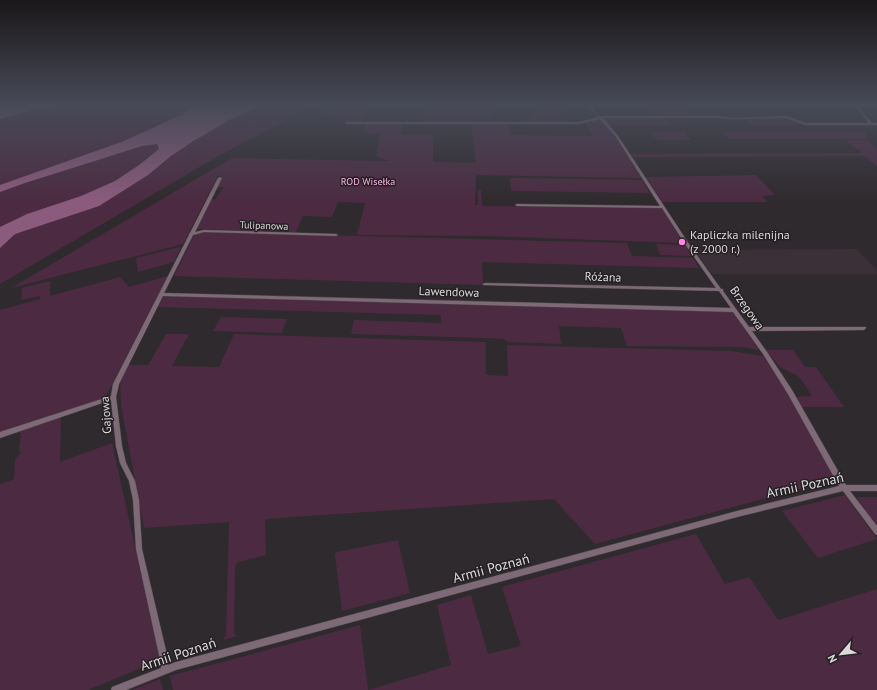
<svg xmlns="http://www.w3.org/2000/svg" width="877" height="690" font-family="'PT Sans',sans-serif">
<rect width="100%" height="100%" fill="#2f2a2d"/>
<polygon fill="#3b3037" points="856,249 877,270 877,274 712,274 694,250"/>
<g fill="#4c2b42">
<polygon points="0,105 316,105 220,155 0,284"/>
<polygon points="332,105 366,105 361,122 347,122 317,112"/>
<polygon points="425,105 497,105 488,118 496,122 424,122"/>
<polygon points="546,105 563,105 566,112 560,112 564,122 525,122"/>
<polygon points="643,105 683,105 693,116 652,116"/>
<polygon points="605,118 665,118 670,125 608,125 603,119"/>
<polygon points="788,118 801,125 750,125 743,119"/>
<polygon points="600,119 627,152 641,178 476,175 475,205 478,205 478,190 481,190 482,206 662,208 683,243 487,236 358,235 358,233 355,233 358,231 365,203 338,202 332,217 303,216 296,232 196,229 210,199 215,199 224,187 217,187 222,176 218,176 183,244 11,288 232,158 389,161 376,156 380,134 364,133 366,123 402,124 401,135 433,135 433,162 476,163 471,124 508,123 510,135 592,136 586,123"/>
<polygon points="650,132 684,132 691,140 657,140"/>
<polygon points="723,132 865,132 868,139 729,139"/>
<polygon points="845,140 867,140 877,149 877,166 864,156 633,157 631,154 861,153 861,152"/>
<polygon points="756,175 775,195 762,196 768,202 662,202 646,177"/>
<polygon points="510,178 642,180 650,193 511,191"/>
<polygon points="202,232 627,243 632,256 693,258 699,268 482,262 483,285 174,276 194,235"/>
<polygon points="656,244 685,245 692,256 660,255"/>
<polygon points="180,247 181,247 174,262 138,272 136,258"/>
<polygon points="168,276 105,398 0,433 0,310 40,299 40,296 21,300 22,288 50,281 50,296 120,277 129,287"/>
<polygon points="164,296 733,312 759,350 741,347 627,346 621,328 559,326 561,344 508,342 503,339 485,338 351,334 354,320 441,323 441,315 158,307"/>
<polygon points="221,317 287,319 282,333 213,331"/>
<polygon points="166,334 189,334 172,366 219,367 234,334 486,342 486,375 508,376 507,345 731,351 763,356 785,388 837,479 595,544 554,499 265,519 266,555 238,562 235,566 234,633 237,636 223,640 226,635 229,522 144,528 121,405 120,380 128,365 148,365"/>
<polygon points="766,350 793,350 805,367 816,367 844,407 802,407 796,397 812,396 803,382 798,376 780,367"/>
<polygon points="61,416 60,462 112,443 160,660 88,690 0,690 0,484 14,479 15,459 22,452 19,451 21,430"/>
<polygon points="845,495 877,539 818,558 782,511"/>
<polygon points="857,497 877,497 877,526 864,510"/>
<polygon points="696,534 725,584 749,577 778,620 877,589 877,690 173,690 170,676 360,625 368,690 451,665 437,605 471,595 488,654 521,646 502,587"/>
<polygon points="398,540 410,593 342,611 335,555 337,552"/>
<polygon points="160,679 163,690 132,690"/>
</g>
<g fill="#8b5b7d">
<polygon points="0,105 80,105 32,110 0,119"/>
<polygon points="194,105 263,105 233,118 195,140 171,156 148,175 99,206 15,234 0,248 0,227 27,214 81,196 115,181 139,165 159,149 157,144 142,146 25,183 0,192 0,185 124,141 183,114"/>
</g>
<g fill="none" stroke-linecap="round" stroke-linejoin="round">
<g stroke="#4b4649" stroke-width="1">
<path id="street" d="M585,105h2l14,12 3,-1h113l17,2 53,-2 18,7h64l-15,-18h2l16,18h5v2h-72l-18,-7 -53,1 -17,-1h-114l15,18 71,108 32,45h2v2l26,36h117v1l-2,2 -112,1 15,21 25,38 54,95h31v6h-27l27,35v9l-2,-1 -32,-43 -106,26 -561,153 -50,20h-15l1,-3 49,-19 -2,-13 -23,-106 -3,-49 -4,-19 -9,-18 -4,-17 -5,-46 -111,38v-6l111,-36 2,-12 76,-149v-1l1,-1 28,-55 2,-1 2,1 -27,54 9,-2 132,4 2,1 -2,1 -132,-4 -11,3 -29,58 567,15 -12,-17 -236,-6v-1l2,-1 231,5 -31,-44 -23,-36 -145,-2 -2,-1 2,-1 143,2 -44,-69 -16,-18 -21,5h-233l-1,-1 1,-1h233l20,-5zM163,296l570,16 30,42 25,40 51,92 -102,25 -561,151 -8,3 -1,-10 -25,-106 -3,-49 -4,-19 -9,-18 -4,-17 -6,-49 3,-13z"/>
</g>
<use href="#street" fill="#7e6977" fill-rule="evenodd"/>
</g>
<linearGradient id="sky" x2="0" y2="1"><stop stop-color="#1a1719"/><stop offset="0.52" stop-color="#474a57"/><stop offset="1" stop-color="#474a57" stop-opacity="0"/></linearGradient>
<rect width="877" height="201" fill="url(#sky)"/>
<circle fill="#ff85df" stroke="#252023" stroke-width="1.5" cx="682" cy="242" r="4"/>
<g text-anchor="middle" stroke-width="3" stroke-linejoin="round" paint-order="stroke">
<g font-size="10" fill="#fdb3e7" stroke="#252023">
<text x="368" y="185">ROD Wisełka</text>
</g>
<g font-size="10" fill="#ddd9db" stroke="#252023">
<text transform="translate(264 225) rotate(2)" y="4">Tulipanowa</text>
</g>
<g font-size="12" fill="#ddd9db" stroke="#252023" text-anchor="start">
<text x="690" y="239">Kapliczka milenijna<tspan x="690" dy="14">(z 2000 r.)</tspan></text>
</g>
<g font-size="12" fill="#ddd9db" stroke="#252023">
<text transform="translate(603 277) rotate(2)" y="4">Różana</text>
<text transform="translate(449 292) rotate(2)" y="4">Lawendowa</text>
<text transform="translate(747 308) rotate(55)" y="4">Brzegowa</text>
<text transform="translate(106 415) rotate(-94)" y="4">Gajowa</text>
</g>
<g font-size="14" fill="#ddd9db" stroke="#252023">
<text transform="translate(805 485) rotate(-12)" y="5">Armii Poznań</text>
<text transform="translate(491 568) rotate(-15)" y="5">Armii Poznań</text>
<text transform="translate(178 654) rotate(-18)" y="5">Armii Poznań</text>
</g>
</g>
<g transform="translate(841 654) rotate(242)" stroke="#252023" stroke-width="3" paint-order="stroke">
<path d="M0-3L7 15L0 10L-7 15Z" fill="#ddd9db"/>
<text y="-6" font-size="11" font-weight="bold" text-anchor="middle" fill="#ddd9db">N</text>
</g>
</svg>
